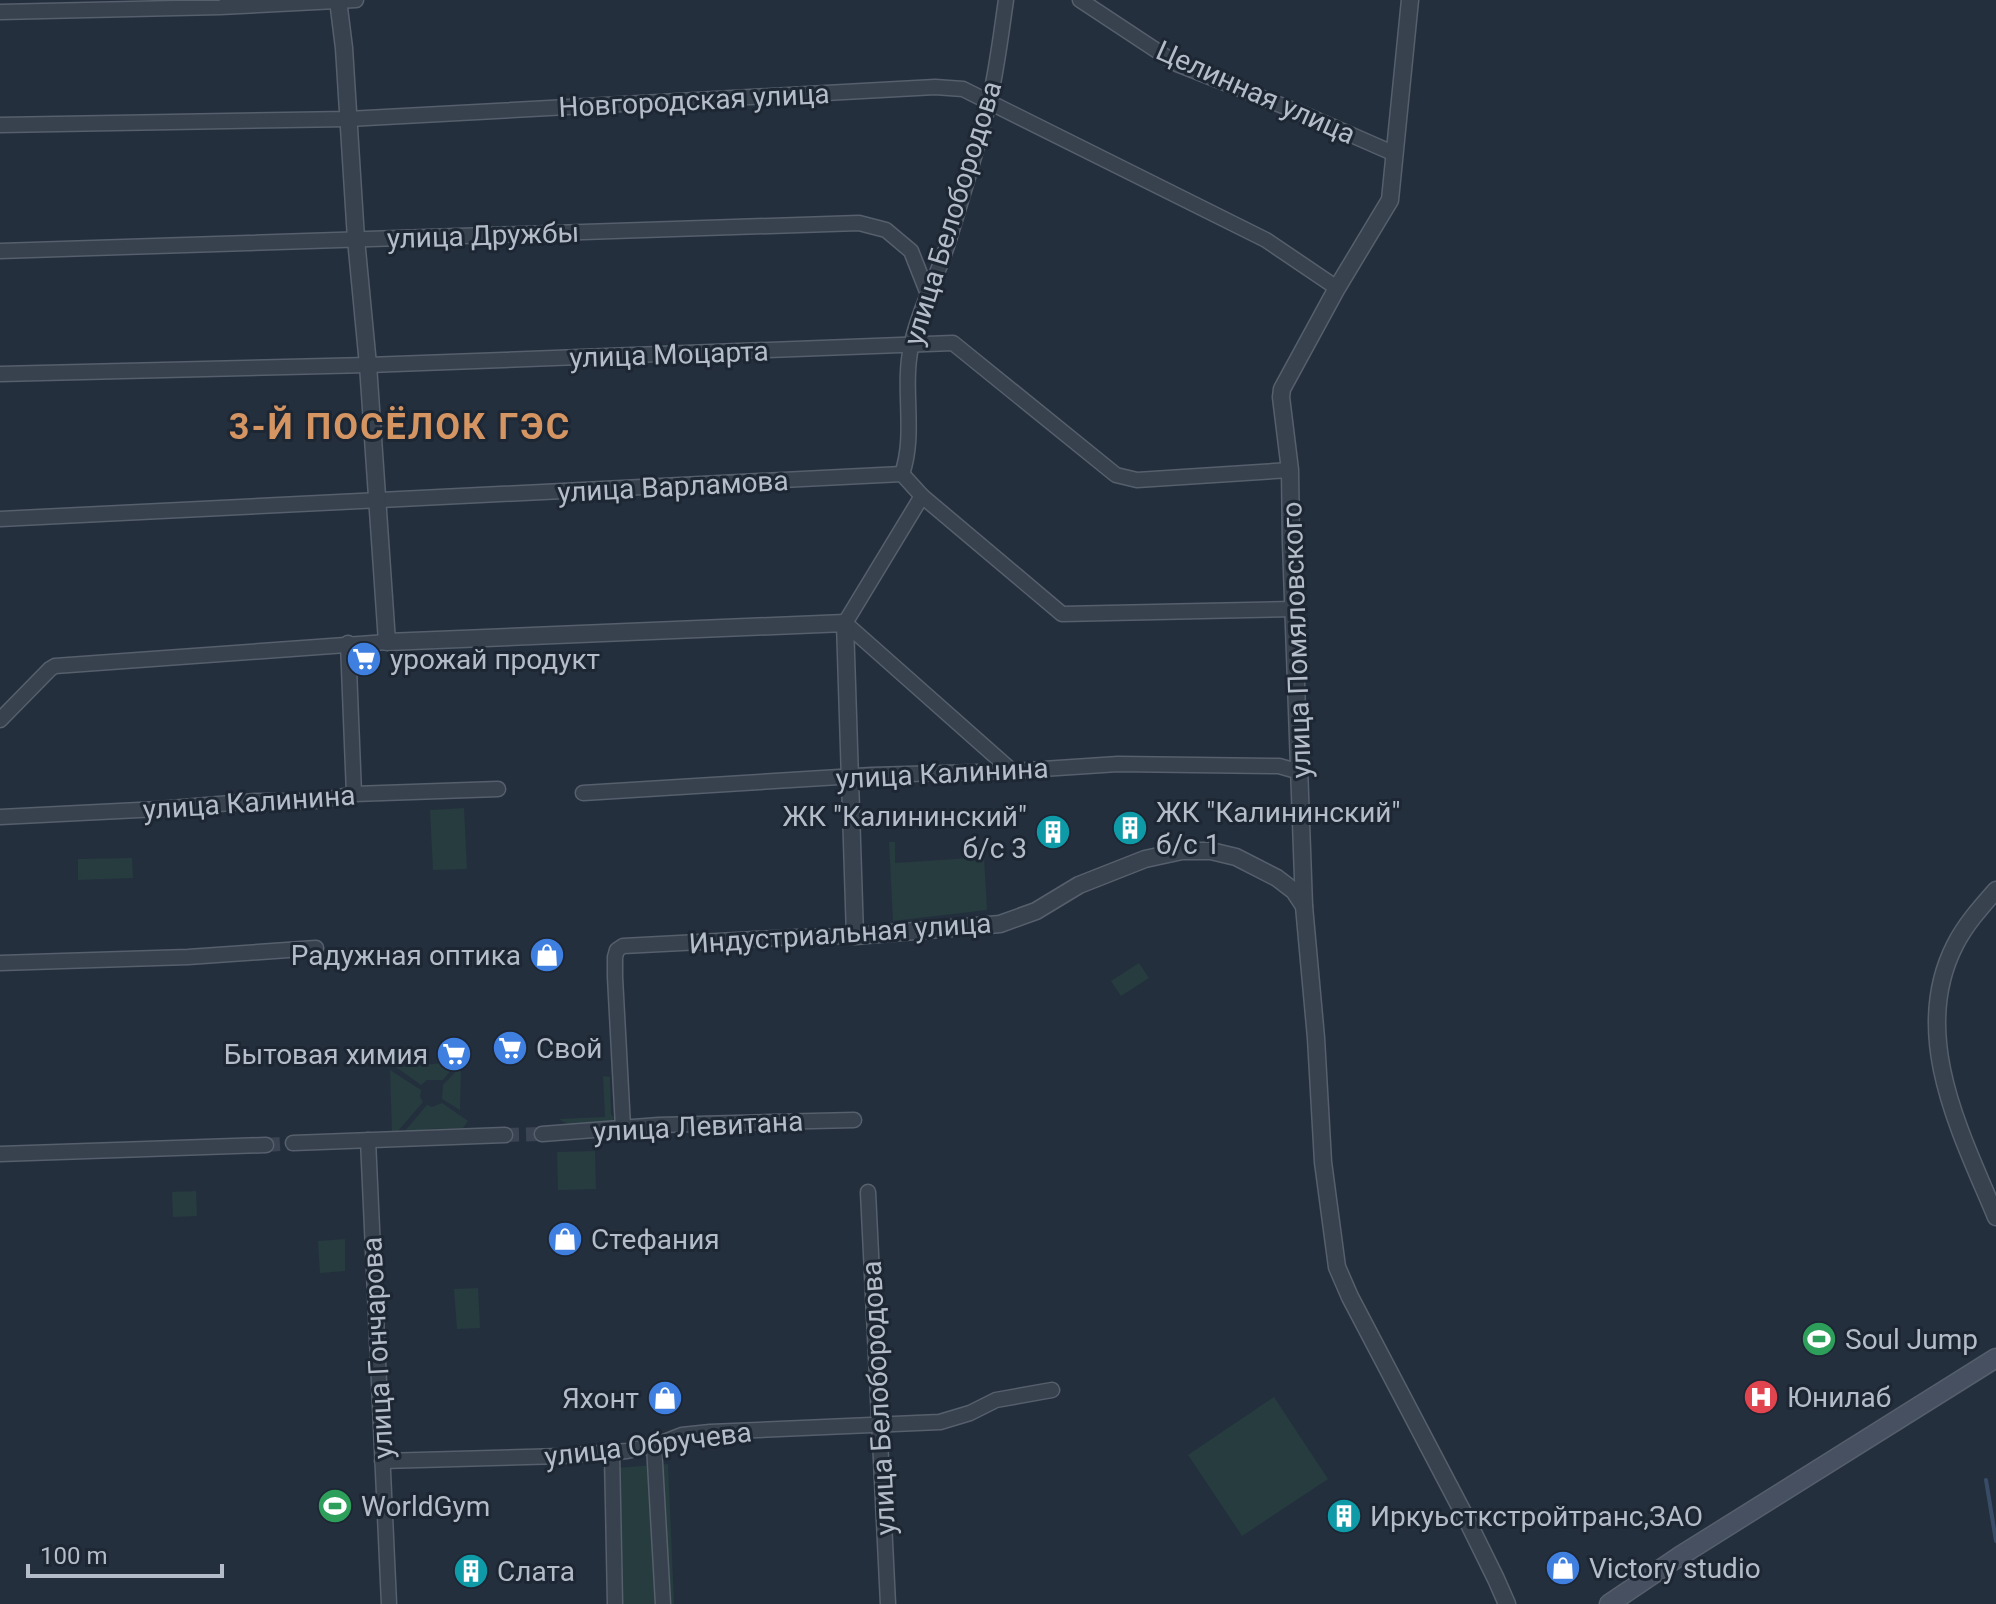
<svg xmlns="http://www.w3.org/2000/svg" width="1996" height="1604" font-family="Roboto,sans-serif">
<rect width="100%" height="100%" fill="#242f3e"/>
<g fill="#263c3f">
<polygon points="464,808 467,869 433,870 430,810"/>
<polygon points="889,842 895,842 895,863 984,857 987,910 893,921"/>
<polygon points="132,858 133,878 78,880 78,859"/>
<polygon points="1139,963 1149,978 1121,996 1111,981"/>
<polygon points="457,1062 443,1080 427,1080 421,1085 396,1067"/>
<polygon points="461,1066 460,1110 442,1099 443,1085"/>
<polygon points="390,1070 421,1090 420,1097 423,1102 397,1132 392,1133"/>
<path d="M603,1076l7,1 1,37 3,4 -3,5c-15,4 -40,5 -52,-4l46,-2z"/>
<polygon points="442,1103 468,1121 463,1128 428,1129 404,1132 427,1105 432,1107"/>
<polygon points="595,1151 596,1189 558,1190 557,1152"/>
<polygon points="196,1191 197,1216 173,1217 172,1192"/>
<polygon points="345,1239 345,1271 320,1273 318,1241"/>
<polygon points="478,1288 480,1328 457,1329 454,1289"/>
<polygon points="1274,1397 1328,1479 1242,1536 1188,1455"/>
<polygon points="668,1464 674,1604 611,1604 603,1469"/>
</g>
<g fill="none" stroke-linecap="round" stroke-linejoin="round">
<polyline stroke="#394c67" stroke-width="4" points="1986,1480 1996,1541"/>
<g stroke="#3a4453" stroke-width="14" stroke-dasharray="14 7" stroke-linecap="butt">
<polyline points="505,1135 542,1134"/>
<polyline points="266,1145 293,1143"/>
</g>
<g stroke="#565f6c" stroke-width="17">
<g id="minor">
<polyline points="1080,0 1177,64 1306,115 1395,154"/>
<polyline points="0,12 220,7 356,0"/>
<polyline points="0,125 348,119 935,87 963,89 1266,240 1337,288"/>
<polyline points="0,251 859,223 886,230 911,251 928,294"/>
<polyline points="0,374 368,365 953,343 1116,475 1137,480 1290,470"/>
<path d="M902,474c14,-40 0,-85 9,-127 7,-36 26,-69 37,-104 14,-46 29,-93 41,-140 8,-34 12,-69 17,-103"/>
<polyline points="922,496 845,623 1012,771"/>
<polyline points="0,519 902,474 922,496 1062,614 1294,609"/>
<polyline points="348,643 354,794"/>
<polyline points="0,720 50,669 55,666 387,642"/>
<polyline points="583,793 872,775 1012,771 1118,764 1279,766 1300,772"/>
<polyline points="0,817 159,809 255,801 318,801 354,794 498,789"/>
<polyline points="0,963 188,957 316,948"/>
<polyline points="623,1127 615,977 615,957 617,950 623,946 795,937 855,936"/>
<polyline points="542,1134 659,1125 854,1120"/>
<polyline points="368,1140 389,1604"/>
<polyline points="293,1143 505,1135"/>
<polyline points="0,1154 266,1145"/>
<polyline points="868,1192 888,1604"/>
<polyline points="654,1445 663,1604"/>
<polyline points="612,1452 615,1604"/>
<polyline points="382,1461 562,1456 627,1451 659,1444 682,1435 710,1432 940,1422 970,1413 996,1400 1052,1390"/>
</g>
</g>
<g stroke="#565f6c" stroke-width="19">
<g id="tertiary">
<polyline points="338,0 344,48 356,239 368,365 387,642 845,623 855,936 1000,924 1036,911 1079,885 1145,859 1182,851 1211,851 1236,857 1277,878 1294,891 1304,906"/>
<polyline points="1410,0 1390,200 1337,288 1282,389 1281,397 1290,470 1291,543 1304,906 1316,1038 1323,1162 1337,1267 1350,1297 1467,1520 1496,1579 1507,1604"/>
<path d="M1996,890c-15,17 -31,35 -41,55 -46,90 6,188 41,272"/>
</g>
</g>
<g stroke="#565f6c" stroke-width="21">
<polyline id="secondary" points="1609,1604 1680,1556 1996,1358"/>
</g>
<use href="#minor" stroke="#38414e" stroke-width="14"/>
<use href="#tertiary" stroke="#38414e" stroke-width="16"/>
<use href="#secondary" stroke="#465061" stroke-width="18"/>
</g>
<defs>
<g id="supermarket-disc" transform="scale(1.8)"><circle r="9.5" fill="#3f7fe0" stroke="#1d2633"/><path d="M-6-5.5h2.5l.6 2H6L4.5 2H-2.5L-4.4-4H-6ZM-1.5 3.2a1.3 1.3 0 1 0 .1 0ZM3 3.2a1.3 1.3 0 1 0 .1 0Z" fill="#fff"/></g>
<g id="building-disc" transform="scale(1.8)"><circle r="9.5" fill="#0f9aa8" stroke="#1d2633"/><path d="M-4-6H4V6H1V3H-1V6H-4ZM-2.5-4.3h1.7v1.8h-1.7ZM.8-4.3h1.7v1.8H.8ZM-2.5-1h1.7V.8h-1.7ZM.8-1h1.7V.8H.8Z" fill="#fff"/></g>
<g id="shop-disc" transform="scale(1.8)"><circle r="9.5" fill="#3f7fe0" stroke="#1d2633"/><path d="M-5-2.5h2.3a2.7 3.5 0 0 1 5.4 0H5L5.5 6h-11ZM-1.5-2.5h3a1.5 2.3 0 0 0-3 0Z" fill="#fff"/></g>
<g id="stadium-disc" transform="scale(1.8)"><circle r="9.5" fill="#2e9e5b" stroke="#1d2633"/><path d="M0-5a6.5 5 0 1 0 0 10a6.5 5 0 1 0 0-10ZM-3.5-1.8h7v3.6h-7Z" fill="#fff"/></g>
<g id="hospital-disc" transform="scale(1.8)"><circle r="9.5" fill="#e0444e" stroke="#1d2633"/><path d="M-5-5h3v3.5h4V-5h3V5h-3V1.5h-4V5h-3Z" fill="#fff"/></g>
</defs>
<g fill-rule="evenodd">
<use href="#supermarket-disc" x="364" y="659"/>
<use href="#building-disc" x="1130" y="828"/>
<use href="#building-disc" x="1053" y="832"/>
<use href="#shop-disc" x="547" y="955"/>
<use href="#supermarket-disc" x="510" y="1048"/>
<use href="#supermarket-disc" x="454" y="1054"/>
<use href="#shop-disc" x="565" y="1239"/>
<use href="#stadium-disc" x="1819" y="1339"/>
<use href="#hospital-disc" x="1761" y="1397"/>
<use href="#shop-disc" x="665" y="1398"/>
<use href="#stadium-disc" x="335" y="1506"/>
<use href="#building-disc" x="1344" y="1516"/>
<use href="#shop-disc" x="1563" y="1568"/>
<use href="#building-disc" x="471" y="1571"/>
</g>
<g text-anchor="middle" stroke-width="6" stroke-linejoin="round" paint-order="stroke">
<g font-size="28" fill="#b4bcc9" stroke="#1d2633">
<text transform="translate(1256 92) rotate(24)" y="10">Целинная улица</text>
<text transform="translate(694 100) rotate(-3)" y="10">Новгородская улица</text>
<text transform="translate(952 213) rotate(-73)" y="10">улица Белобородова</text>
<text transform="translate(483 235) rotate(-2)" y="10">улица Дружбы</text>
<text transform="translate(669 354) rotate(-2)" y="10">улица Моцарта</text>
<text transform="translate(673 486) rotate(-3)" y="10">улица Варламова</text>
<text transform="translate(1296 640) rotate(-92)" y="10">улица Помяловского</text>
<text transform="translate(942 773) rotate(-3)" y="10">улица Калинина</text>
<text transform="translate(249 802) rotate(-4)" y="10">улица Калинина</text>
<text transform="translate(840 933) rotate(-4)" y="10">Индустриальная улица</text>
<text transform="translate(698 1126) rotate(-3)" y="10">улица Левитана</text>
<text transform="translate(377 1348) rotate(-93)" y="10">улица Гончарова</text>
<text transform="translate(878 1398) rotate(-93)" y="10">улица Белобородова</text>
<text transform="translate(648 1444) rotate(-7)" y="10">улица Обручева</text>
</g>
<g font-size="28" fill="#b4bcc9" stroke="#1d2633" text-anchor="start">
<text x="390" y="669">урожай продукт</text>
<text x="1156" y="822">ЖК "Калининский"<tspan x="1156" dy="32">б/с 1</tspan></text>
<text x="1027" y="826" text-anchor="end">ЖК "Калининский"<tspan x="1027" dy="32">б/с 3</tspan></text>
<text x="521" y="965" text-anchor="end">Радужная оптика</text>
<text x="536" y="1058">Свой</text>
<text x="428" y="1064" text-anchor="end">Бытовая химия</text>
<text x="591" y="1249">Стефания</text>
<text x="1845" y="1349">Soul Jump</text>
<text x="1787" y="1407">Юнилаб</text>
<text x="639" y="1408" text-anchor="end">Яхонт</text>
<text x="361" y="1516">WorldGym</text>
<text x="1370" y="1526">Иркуьсткстройтранс,ЗАО</text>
<text x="1589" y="1578">Victory studio</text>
<text x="497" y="1581">Слата</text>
</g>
<g font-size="36" font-weight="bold" letter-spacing="2" fill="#d59563" stroke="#1d2633">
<text x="400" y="439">3-Й ПОСЁЛОК ГЭС</text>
</g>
</g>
<path d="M28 1564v12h194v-12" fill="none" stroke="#b4bcc9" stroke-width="4"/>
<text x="40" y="1564" font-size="24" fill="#b4bcc9" stroke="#1d2633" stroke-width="6" paint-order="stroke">100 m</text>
</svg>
